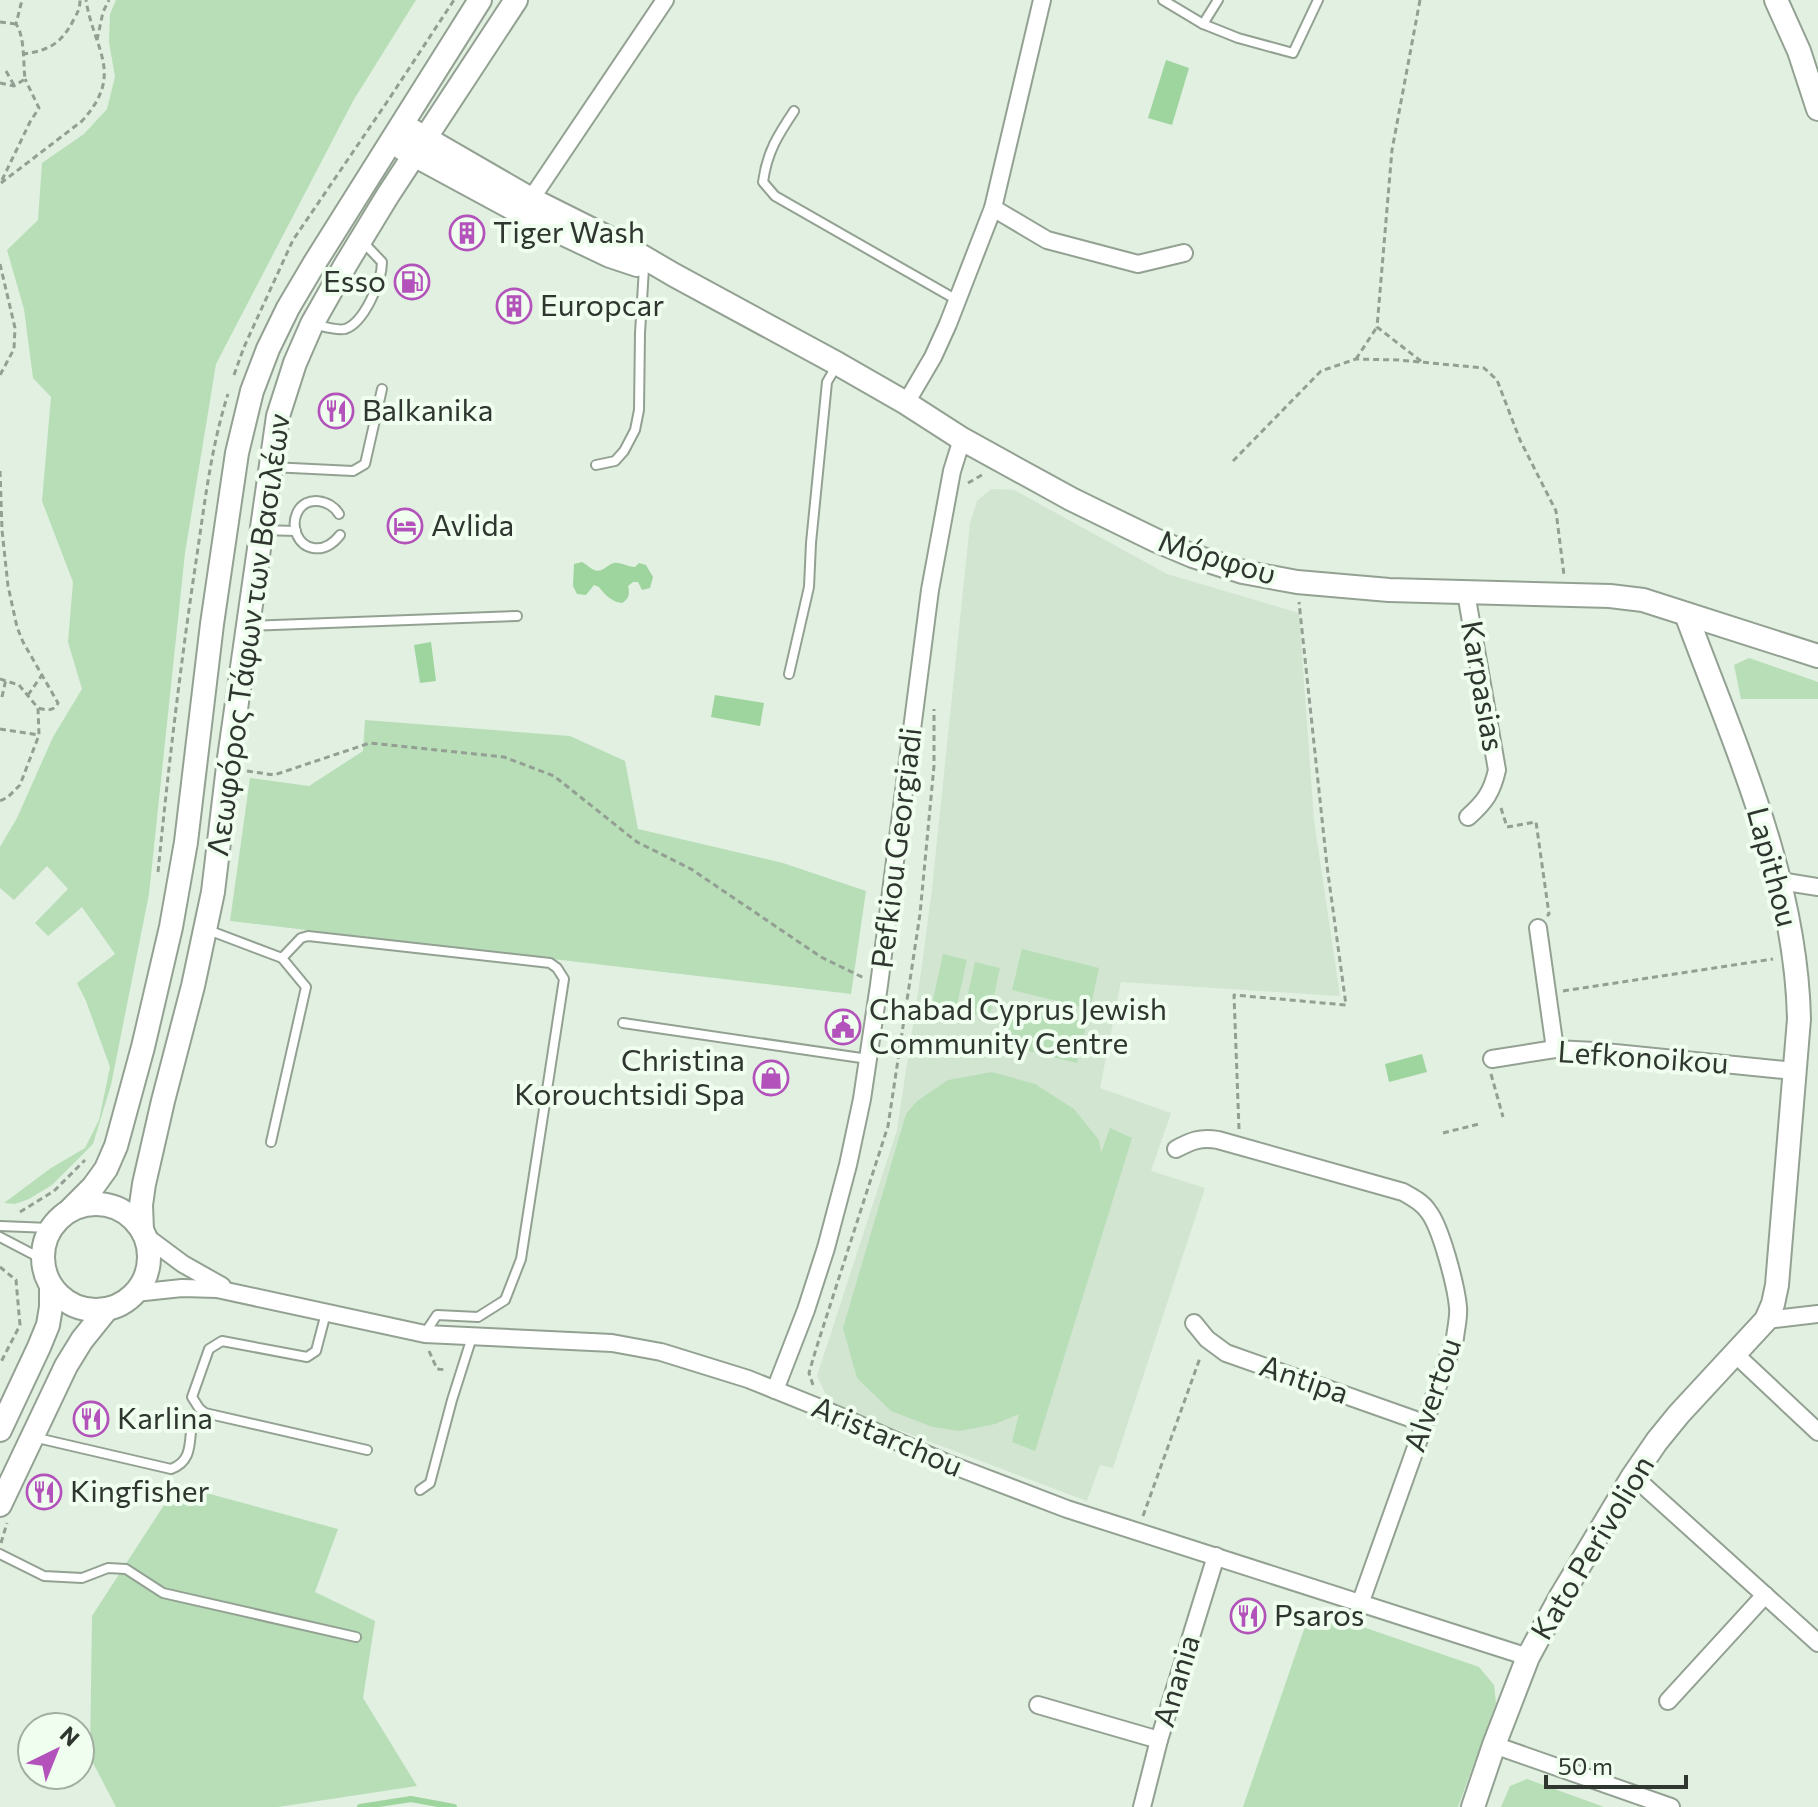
<svg xmlns="http://www.w3.org/2000/svg" width="1818" height="1807" font-family="Commissioner,sans-serif">
<rect width="100%" height="100%" fill="#e1f0e1"/>
<polygon fill="#d2e5d1" points="991,489 1014,490 1167,574 1299,613 1314,820 1340,996 1121,982 1100,1088 1171,1113 1151,1171 1205,1188 1113,1468 1100,1465 1087,1501 838,1407 826,1395 817,1376 897,1130 921,972 932,889 970,523 977,501"/>
<g fill="#b7deb7">
<polygon points="116,0 416,0 353,101 216,364 185,553 149,894 111,1085 93,1144 52,1185 29,1199 15,1204 4,1203 51,1168 85,1148 99,1120 110,1067 86,1001 77,983 115,954 82,907 48,936 35,923 68,889 47,866 14,900 0,888 0,847 17,818 53,737 82,689 68,642 73,582 42,501 51,397 33,378 24,309 7,250 38,220 42,163 84,134 107,109 115,77 109,42 110,14"/>
<polygon points="1749,658 1818,682 1818,699 1741,699 1734,665"/>
<polygon points="365,720 570,736 625,761 638,829 783,863 866,891 851,994 230,921 250,778 309,786 363,751"/>
<polygon points="1022,949 1099,968 1090,1009 1012,990"/>
<polygon points="943,954 967,960 956,1009 932,1004"/>
<polygon points="975,962 1000,968 989,1018 964,1012"/>
<polygon points="1009,1003 1087,1023 1077,1063 1000,1044"/>
<polygon points="992,1072 1035,1084 1074,1109 1099,1140 1101,1153 1110,1128 1132,1138 1035,1451 1012,1442 1019,1414 995,1424 960,1431 933,1427 891,1411 857,1378 843,1328 906,1114 917,1101 948,1080"/>
<polygon points="177,1485 338,1529 315,1592 375,1621 363,1698 417,1786 278,1807 116,1807 90,1757 92,1616"/>
<polygon points="1311,1609 1479,1667 1494,1685 1496,1703 1458,1807 1243,1807"/>
<polygon points="1527,1779 1604,1807 1501,1807 1510,1786"/>
</g>
<g fill="#9ed49e">
<polygon points="1166,60 1189,68 1172,125 1148,118"/>
<path d="M582,562c4,2 8,6 12,8 9,3 12,-5 20,-7 7,-1 13,4 21,4l4,-4 7,2 7,12 -3,11 -8,2 -4,-8h-5l-5,4c2,8 1,13 -6,17 -10,-1 -17,-8 -23,-16l-5,-2 -8,10 -9,-1 -4,-8 1,-22z"/>
<polygon points="431,642 436,681 420,683 414,645"/>
<polygon points="715,695 764,703 760,726 711,717"/>
<polygon points="1422,1054 1427,1072 1389,1082 1385,1064"/>
</g>
<g fill="none" stroke-linecap="round" stroke-linejoin="round">
<polyline stroke="#9ed49e" stroke-width="6" points="360,1807 411,1799 454,1807"/>
<g stroke="#93a193" stroke-width="12">
<g id="lane">
<polyline points="1163,0 1203,24 1238,38 1293,53 1318,0"/>
<polyline points="1203,24 1218,0"/>
<path d="M794,111c-16,24 -27,41 -31,71l12,14 182,104"/>
<path d="M313,324c9,2 23,7 32,5 19,-6 37,-48 37,-67l-20,-21"/>
<polyline points="596,465 615,461 624,451 635,430 639,410 640,333 644,268"/>
<polyline points="271,467 353,471 365,464 382,389"/>
<path d="M339,514c-8,-14 -33,-20 -42,-1 -6,13 0,32 16,35 12,2 20,-4 27,-13"/>
<polyline points="262,530 296,531"/>
<polyline points="248,626 517,616"/>
<polyline points="789,674 809,587 811,543 827,382 837,365"/>
<polyline points="208,930 282,958 306,987 271,1142"/>
<polyline points="282,958 301,938 308,936 550,963 557,968 564,979 521,1259 505,1300 478,1317 437,1315 425,1333"/>
<polyline points="623,1023 868,1059"/>
<polyline points="0,1226 50,1228"/>
<polyline points="0,1237 42,1259"/>
<polyline points="326,1313 316,1351 307,1357 222,1341 209,1349 192,1397 199,1408 205,1413 367,1450"/>
<path d="M33,1437l138,32c22,-8 18,-27 21,-47"/>
<polyline points="420,1490 430,1483 452,1400 472,1337"/>
<polyline points="0,1554 44,1576 82,1578 108,1568 126,1569 163,1593 356,1637"/>
</g>
</g>
<g stroke="#93a193" stroke-width="20">
<g id="street">
<polyline points="531,199 665,0"/>
<polyline points="993,208 1047,240 1138,264 1184,253"/>
<polyline points="906,403 933,357 948,324 993,208 1042,0"/>
<path d="M1466,593l31,177c-5,22 -12,32 -29,47"/>
<polyline points="1780,881 1818,887"/>
<polyline points="1538,928 1555,1049"/>
<polyline points="1492,1059 1555,1049 1595,1051 1794,1071"/>
<path d="M1176,1149c15,-8 24,-12 42,-9l185,52c9,5 19,10 25,19 13,16 28,75 30,96 1,10 -2,21 -3,31l-95,266"/>
<polyline points="144,1235 183,1264 222,1286"/>
<polyline points="135,1293 182,1288 217,1289 425,1334 612,1343 661,1352 748,1379 830,1412 944,1462 1067,1509 1528,1657"/>
<polyline points="1766,1320 1818,1314"/>
<polyline points="1194,1323 1207,1339 1226,1353 1424,1423"/>
<polyline points="1735,1354 1818,1432"/>
<polyline points="775,1390 806,1310 826,1248 848,1165 862,1099 879,985 930,590 952,471 962,439"/>
<polyline points="1633,1476 1818,1643"/>
<polyline points="1668,1701 1765,1595"/>
<polyline points="1038,1705 1159,1740"/>
<polyline points="1494,1745 1671,1807"/>
<polyline points="1142,1807 1159,1740 1216,1556"/>
</g>
</g>
<g stroke="#93a193" stroke-width="26">
<g id="secondary">
<polyline points="1776,0 1799,51 1818,109"/>
<polyline points="403,125 531,199 621,244 674,275 838,364 906,403 962,439 1071,499 1155,540 1193,556 1243,572 1297,582 1389,590 1610,596 1643,600 1818,656"/>
<polyline points="403,149 532,219 610,256 637,265"/>
<circle cx="96" cy="1257" r="53"/>
<polyline points="71,1209 93,1187 106,1169 116,1146 143,1047 171,927 186,842 212,624 237,453 252,391 268,349 288,308 314,264 480,0"/>
<polyline points="142,1230 141,1205 144,1184 163,1101 193,986 213,892 229,758 278,416 295,363 312,324 346,264 388,195 516,0"/>
<polyline points="0,1430 39,1347 48,1325 51,1307 51,1286"/>
<polyline points="0,1505 66,1366 82,1340 107,1309"/>
<path d="M1473,1807l21,-62 34,-88 32,-59 73,-122 24,-35 22,-27 87,-94 7,-16 4,-19 22,-266c-3,-142 -65,-275 -113,-405"/>
</g>
</g>
<g stroke="#949f94" stroke-width="3" stroke-dasharray="6 4" stroke-linecap="butt">
<polyline points="1420,0 1392,150 1377,327 1422,362"/>
<polyline points="0,22 16,24"/>
<polyline points="97,40 103,12 109,0"/>
<path d="M22,54c27,-3 40,-11 52,-35 4,-7 6,-11 6,-19"/>
<polyline points="6,71 14,85"/>
<path d="M0,83l14,3 11,-7c-2,-17 0,-42 -9,-55l6,-24"/>
<polyline points="2,180 30,122 39,108 25,79"/>
<path d="M1,183l81,-62c43,-48 12,-70 4,-121"/>
<polyline points="0,264 15,328 14,349 0,375"/>
<polyline points="1356,359 1377,327"/>
<polyline points="234,375 244,347 293,240 387,102 454,0"/>
<polyline points="1233,461 1321,371 1356,359 1399,360 1484,368 1497,380 1520,440 1556,511 1564,575"/>
<path d="M0,471l2,59 6,56 9,41 6,15 35,61c-4,9 -12,7 -20,5"/>
<polyline points="968,483 982,475"/>
<polyline points="0,679 19,685 38,708 39,735 20,785 8,797 0,801"/>
<polyline points="28,695 42,675"/>
<polyline points="2,697 6,679"/>
<polyline points="0,729 39,735"/>
<polyline points="247,771 274,775 370,743 504,757 554,776 637,842 691,869 821,957 864,978"/>
<polyline points="1501,808 1507,827 1536,822 1549,914 1547,916"/>
<path d="M158,872c10,-101 22,-203 37,-304 9,-58 15,-118 33,-174"/>
<polyline points="1563,991 1773,959"/>
<polyline points="1491,1074 1503,1117"/>
<polyline points="1239,1129 1234,995 1346,1005 1327,866 1299,602"/>
<polyline points="1443,1133 1479,1124"/>
<polyline points="20,1212 54,1191 85,1160"/>
<polyline points="0,1267 16,1280 20,1325 0,1364"/>
<polyline points="429,1351 437,1369 447,1370"/>
<polyline points="813,1385 809,1373 816,1349 888,1126 920,914 934,766 934,709"/>
<polyline points="1143,1516 1200,1358"/>
<polyline points="1,1543 7,1523"/>
</g>
<use href="#lane" stroke="#fff" stroke-width="8"/>
<use href="#street" stroke="#fff" stroke-width="16"/>
<use href="#secondary" stroke="#fff" stroke-width="22"/>
</g>
<defs>
<g id="building-ring" transform="scale(1.8)"><circle r="9.5" fill="#effeee" stroke="#b252ba" stroke-width="1.5"/><path d="M-4-6H4V6H1V3H-1V6H-4ZM-2.5-4.3h1.7v1.8h-1.7ZM.8-4.3h1.7v1.8H.8ZM-2.5-1h1.7V.8h-1.7ZM.8-1h1.7V.8H.8Z" fill="#b252ba"/></g>
<g id="fuel-ring" transform="scale(1.8)"><circle r="9.5" fill="#effeee" stroke="#b252ba" stroke-width="1.5"/><path d="M-5.5-6h7V0h2V4h1.3V-2.5L3-4.5l.8-.8L6-3V5H2.5V1h-1V6h-7ZM-4.2-4.7v3.2H.2V-4.7Z" fill="#b252ba"/></g>
<g id="restaurant-ring" transform="scale(1.8)"><circle r="9.5" fill="#effeee" stroke="#b252ba" stroke-width="1.5"/><path d="M-5-6h1v4h1v-4h1v4h1v-4h1v5L-1.5 .5V6h-2V.5L-5-1ZM5-6V6H3V1.5H1.5Q1.5-4 5-6Z" fill="#b252ba"/></g>
<g id="hotel-ring" transform="scale(1.8)"><circle r="9.5" fill="#effeee" stroke="#b252ba" stroke-width="1.5"/><path d="M-6-4.5h1.5V1H6V5H4.5V3h-9V5H-6ZM-4 0a1.8 1.8 0 1 1 3.6 0ZM.5 0V-2.5h3Q6-2.5 6 0Z" fill="#b252ba"/></g>
<g id="civic-ring" transform="scale(1.8)"><circle r="9.5" fill="#effeee" stroke="#b252ba" stroke-width="1.5"/><path d="M-.6-6.5H3V-4.5H.6V-3L4-1V1h2V6H-6V1h2V-1L-.6-3ZM-1.2 2.5V6h2.4V2.5Z" fill="#b252ba"/></g>
<g id="shop-ring" transform="scale(1.8)"><circle r="9.5" fill="#effeee" stroke="#b252ba" stroke-width="1.5"/><path d="M-5-2.5h2.3a2.7 3.5 0 0 1 5.4 0H5L5.5 6h-11ZM-1.5-2.5h3a1.5 2.3 0 0 0-3 0Z" fill="#b252ba"/></g>
</defs>
<g fill-rule="evenodd">
<use href="#building-ring" x="467" y="233"/>
<use href="#fuel-ring" x="412" y="282"/>
<use href="#building-ring" x="514" y="306"/>
<use href="#restaurant-ring" x="336" y="411"/>
<use href="#hotel-ring" x="405" y="526"/>
<use href="#civic-ring" x="843" y="1027"/>
<use href="#shop-ring" x="771" y="1078"/>
<use href="#restaurant-ring" x="91" y="1419"/>
<use href="#restaurant-ring" x="44" y="1492"/>
<use href="#restaurant-ring" x="1248" y="1616"/>
</g>
<g text-anchor="middle" stroke-width="8" stroke-linejoin="round" paint-order="stroke">
<g font-size="30" fill="#2f352f" stroke="#effeee" text-anchor="start">
<text x="493" y="243">Tiger Wash</text>
<text x="386" y="292" text-anchor="end">Esso</text>
<text x="540" y="316">Europcar</text>
<text x="362" y="421">Balkanika</text>
<text x="431" y="536">Avlida</text>
<text x="869" y="1020">Chabad Cyprus Jewish<tspan x="869" dy="34">Community Centre</tspan></text>
<text x="745" y="1071" text-anchor="end">Christina<tspan x="745" dy="34">Korouchtsidi Spa</tspan></text>
<text x="117" y="1429">Karlina</text>
<text x="70" y="1502">Kingfisher</text>
<text x="1274" y="1626">Psaros</text>
</g>
<g font-size="30" fill="#2f352f" stroke="#effeee">
<text transform="translate(1217 558) rotate(17)" y="10">Μόρφου</text>
<text transform="translate(249 635) rotate(-82)" y="10">Λεωφόρος Τάφων των Βασιλέων</text>
<text transform="translate(1482 686) rotate(80)" y="10">Karpasias</text>
<text transform="translate(897 848) rotate(-83)" y="10">Pefkiou Georgiadi</text>
<text transform="translate(1772 867) rotate(75)" y="10">Lapithou</text>
<text transform="translate(1643 1058) rotate(4)" y="10">Lefkonoikou</text>
<text transform="translate(1304 1380) rotate(19)" y="10">Antipa</text>
<text transform="translate(1433 1395) rotate(-71)" y="10">Alvertou</text>
<text transform="translate(887 1437) rotate(23)" y="10">Aristarchou</text>
<text transform="translate(1593 1548) rotate(-59)" y="10">Kato Perivolion</text>
<text transform="translate(1177 1681) rotate(-73)" y="10">Anania</text>
</g>
</g>
<g transform="translate(56 1751) rotate(43)"><circle r="38" fill="#effeee" stroke="#a2aea2" stroke-width="2"/>
<path d="M0-6L14 30L0 20L-14 30Z" fill="#b252ba"/>
<text y="-12" font-size="22" font-weight="bold" text-anchor="middle" fill="#2f352f">N</text>
</g>
<path d="M1546 1775v12h140v-12" fill="none" stroke="#2f352f" stroke-width="4"/>
<text x="1558" y="1775" font-size="24" fill="#2f352f" stroke="#effeee" stroke-width="6" paint-order="stroke">50 m</text>
</svg>
